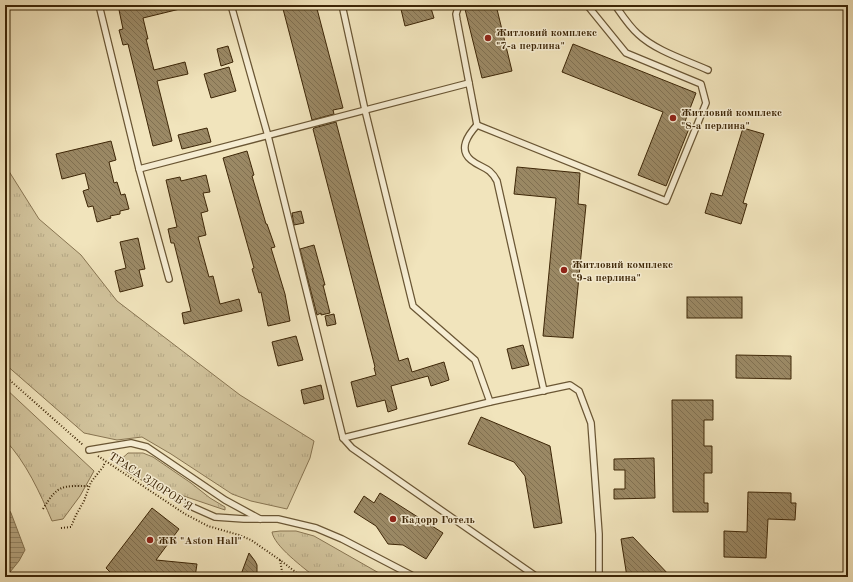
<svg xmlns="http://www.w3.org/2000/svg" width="853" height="582" font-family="'Old Standard TT',serif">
<defs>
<pattern id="grass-tufts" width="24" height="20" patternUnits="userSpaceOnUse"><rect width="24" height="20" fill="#d2c49d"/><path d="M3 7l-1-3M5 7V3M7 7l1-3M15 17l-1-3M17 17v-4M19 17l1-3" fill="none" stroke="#b5a886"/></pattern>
<pattern id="water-rules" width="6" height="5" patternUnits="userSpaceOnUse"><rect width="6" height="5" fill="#b4a37e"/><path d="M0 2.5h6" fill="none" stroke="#948565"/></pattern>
<pattern id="building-back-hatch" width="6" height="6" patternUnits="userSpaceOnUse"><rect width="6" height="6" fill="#9b8965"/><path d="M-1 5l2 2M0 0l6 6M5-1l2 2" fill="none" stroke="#807051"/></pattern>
</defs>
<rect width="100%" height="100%" fill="#f1e4bc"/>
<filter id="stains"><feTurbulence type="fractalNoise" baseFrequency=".005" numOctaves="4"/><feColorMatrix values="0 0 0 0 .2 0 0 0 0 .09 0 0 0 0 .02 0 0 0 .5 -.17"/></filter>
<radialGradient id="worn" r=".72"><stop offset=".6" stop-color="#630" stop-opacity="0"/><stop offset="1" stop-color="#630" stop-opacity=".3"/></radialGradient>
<g fill="url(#grass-tufts)" stroke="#887552">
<polygon points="5,165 39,219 81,255 117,301 240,395 314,441 310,458 287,509 251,501 232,494 171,454 142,437 117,440 84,433 5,364"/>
<path d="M5,388l89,83 -14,25 -17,23 -11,2c-12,-28 -26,-59 -47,-81z"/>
<polygon points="128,453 143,453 153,457 191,483 210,498 225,507 225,510 163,489 139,479 127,472 117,463"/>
<path d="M280,531h16l18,5 72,41h-71c-11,-9 -41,-31 -43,-45z"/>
</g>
<polygon fill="url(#water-rules)" stroke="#84714e" points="5,503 11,513 25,550 19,561 6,577 5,577"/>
<g fill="url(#building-back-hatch)" stroke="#3d2607">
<polygon points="118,5 184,5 184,8 143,18 148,39 146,39 154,70 185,62 188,74 157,81 172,141 153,146 128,44 123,45 119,30 123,29"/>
<polygon points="282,5 316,5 343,108 333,110 334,114 312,120"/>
<polygon points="400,5 430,5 434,18 405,26"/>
<polygon points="464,5 496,5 512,71 482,78"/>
<polygon points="573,44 696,93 684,124 690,126 666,186 638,175 663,112 562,72"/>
<polygon points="228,46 233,62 221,66 217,49"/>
<polygon points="229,67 236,91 211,98 204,74"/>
<polygon points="336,122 399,361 408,358 412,372 444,362 449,380 431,386 428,376 391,386 397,409 388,412 385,400 357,407 351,382 376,375 374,368 375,367 313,129 314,128"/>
<polygon points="207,128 211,142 182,149 178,135"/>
<polygon points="743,128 764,134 743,203 747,204 741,224 705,213 711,193 722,196"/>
<polygon points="111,141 116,160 109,162 114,183 117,182 121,195 125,194 129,209 120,211 120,214 110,216 111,218 97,222 93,206 88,207 83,191 89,189 85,173 62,179 56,154"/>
<polygon points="247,151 254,175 252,176 266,224 267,224 275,247 271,248 285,294 290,321 268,326 261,292 259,293 252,269 254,268 223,158"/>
<polygon points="517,167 580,173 578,204 586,205 573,338 543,336 556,198 514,194"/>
<polygon points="206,175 210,192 203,193 208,211 201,213 206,235 198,237 209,277 213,276 220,304 239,299 242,311 184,324 182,313 191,311 174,243 171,243 168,229 177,227 166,180 180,177 181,181"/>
<polygon points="301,211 304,223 294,225 292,213"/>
<polygon points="138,238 145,269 139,270 143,286 120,292 115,271 126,268 120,242"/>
<polygon points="314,245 325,285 323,285 330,313 321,315 321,313 317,315 300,249"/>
<rect x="687" y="297" width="55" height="21"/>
<polygon points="334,314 336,324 327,326 325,316"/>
<polygon points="296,336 303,360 278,366 272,342"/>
<polygon points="523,345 529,365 512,369 507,349"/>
<polygon points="736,355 791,356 791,379 736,378"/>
<polygon points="321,385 324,399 304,404 301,390"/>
<polygon points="672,400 713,400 713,420 704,420 704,446 712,446 712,473 704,473 704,503 708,503 708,512 673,512"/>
<polygon points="481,417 550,446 562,523 534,528 525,476 514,462 468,444"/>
<polygon points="654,458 655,498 614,499 614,489 625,489 625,470 614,470 614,459"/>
<polygon points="748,492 791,493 791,503 796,503 795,520 768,519 766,558 724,557 724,531 747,532"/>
<polygon points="380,493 443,533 426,559 403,545 388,544 376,526 354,512 364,496 374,503"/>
<polygon points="152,508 179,529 156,560 197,564 195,577 114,577 112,574 106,568"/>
<polygon points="633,537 671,577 627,577 621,539"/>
<polygon points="249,553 255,561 257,565 257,574 255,577 240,577"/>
</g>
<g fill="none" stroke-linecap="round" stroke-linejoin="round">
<g stroke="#6a5634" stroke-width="8">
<g id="service">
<polyline points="99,5 139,169 169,279"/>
<polyline points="231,5 268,136 343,438 352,448 537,577"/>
<polyline points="342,5 365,110 413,306 475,360 490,402"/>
<polyline points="459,5 456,14 457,20 477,125"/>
<path d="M615,5c7,10 14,21 23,29 18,17 48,26 70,36"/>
<polyline points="477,125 666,201 706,103 701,84 626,53 587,5"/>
<path d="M477,125c-9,10 -19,24 -6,35 11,9 18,6 26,21l47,210"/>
<polyline points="139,169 469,83"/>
<polyline points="343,438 490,402 570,385 579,391 591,423 599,534 599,577"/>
<polyline points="89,450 131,443 147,447 225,500 260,519"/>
<polyline points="188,505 215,517 244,519 278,519 316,528 342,539 415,577"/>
</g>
</g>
<g stroke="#3d2607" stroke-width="2" stroke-dasharray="1 2" stroke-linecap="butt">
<polyline points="5,376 83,445"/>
<polyline points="98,456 185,514 208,526 239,535 251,540 280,560 302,577"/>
<path d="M43,509c15,-25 19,-23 47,-23"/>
<polyline points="61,528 71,527 76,515 84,501 91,482 103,467 105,462"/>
<polyline points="280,560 283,577"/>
</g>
<use href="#service" stroke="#f6edd3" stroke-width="5.5"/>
</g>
<g fill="#8f2418" stroke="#f6edd3" stroke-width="1.5">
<circle cx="488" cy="38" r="4"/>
<circle cx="673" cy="118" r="4"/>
<circle cx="564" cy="270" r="4"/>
<circle cx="393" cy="519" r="4"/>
<circle cx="150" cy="540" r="4"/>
</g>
<g text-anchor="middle" stroke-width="3" stroke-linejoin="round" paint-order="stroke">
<g font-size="11" font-weight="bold" fill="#3d2607" stroke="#f6edd3" text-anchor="start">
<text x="496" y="36">Житловий комплекс<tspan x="496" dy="13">"7-а перлина"</tspan></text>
<text x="681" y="116">Житловий комплекс<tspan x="681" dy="13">"8-а перлина"</tspan></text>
<text x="572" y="268">Житловий комплекс<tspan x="572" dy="13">"9-а перлина"</tspan></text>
<text x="401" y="523">Кадорр Готель</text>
<text x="158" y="544">ЖК "Aston Hall"</text>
</g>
<g font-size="11" fill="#3d2607" stroke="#f6edd3">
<text transform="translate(151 481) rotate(33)" y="4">ТРАСА ЗДОРОВ’Я</text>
</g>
</g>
<rect width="853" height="582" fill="none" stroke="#f1e4bc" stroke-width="20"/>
<rect x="6" y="6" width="841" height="570" fill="none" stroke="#3d2607" stroke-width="2"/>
<rect x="10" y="10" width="833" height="562" fill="none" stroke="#3d2607"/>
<rect width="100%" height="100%" filter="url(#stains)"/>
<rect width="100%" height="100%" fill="url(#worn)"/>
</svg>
